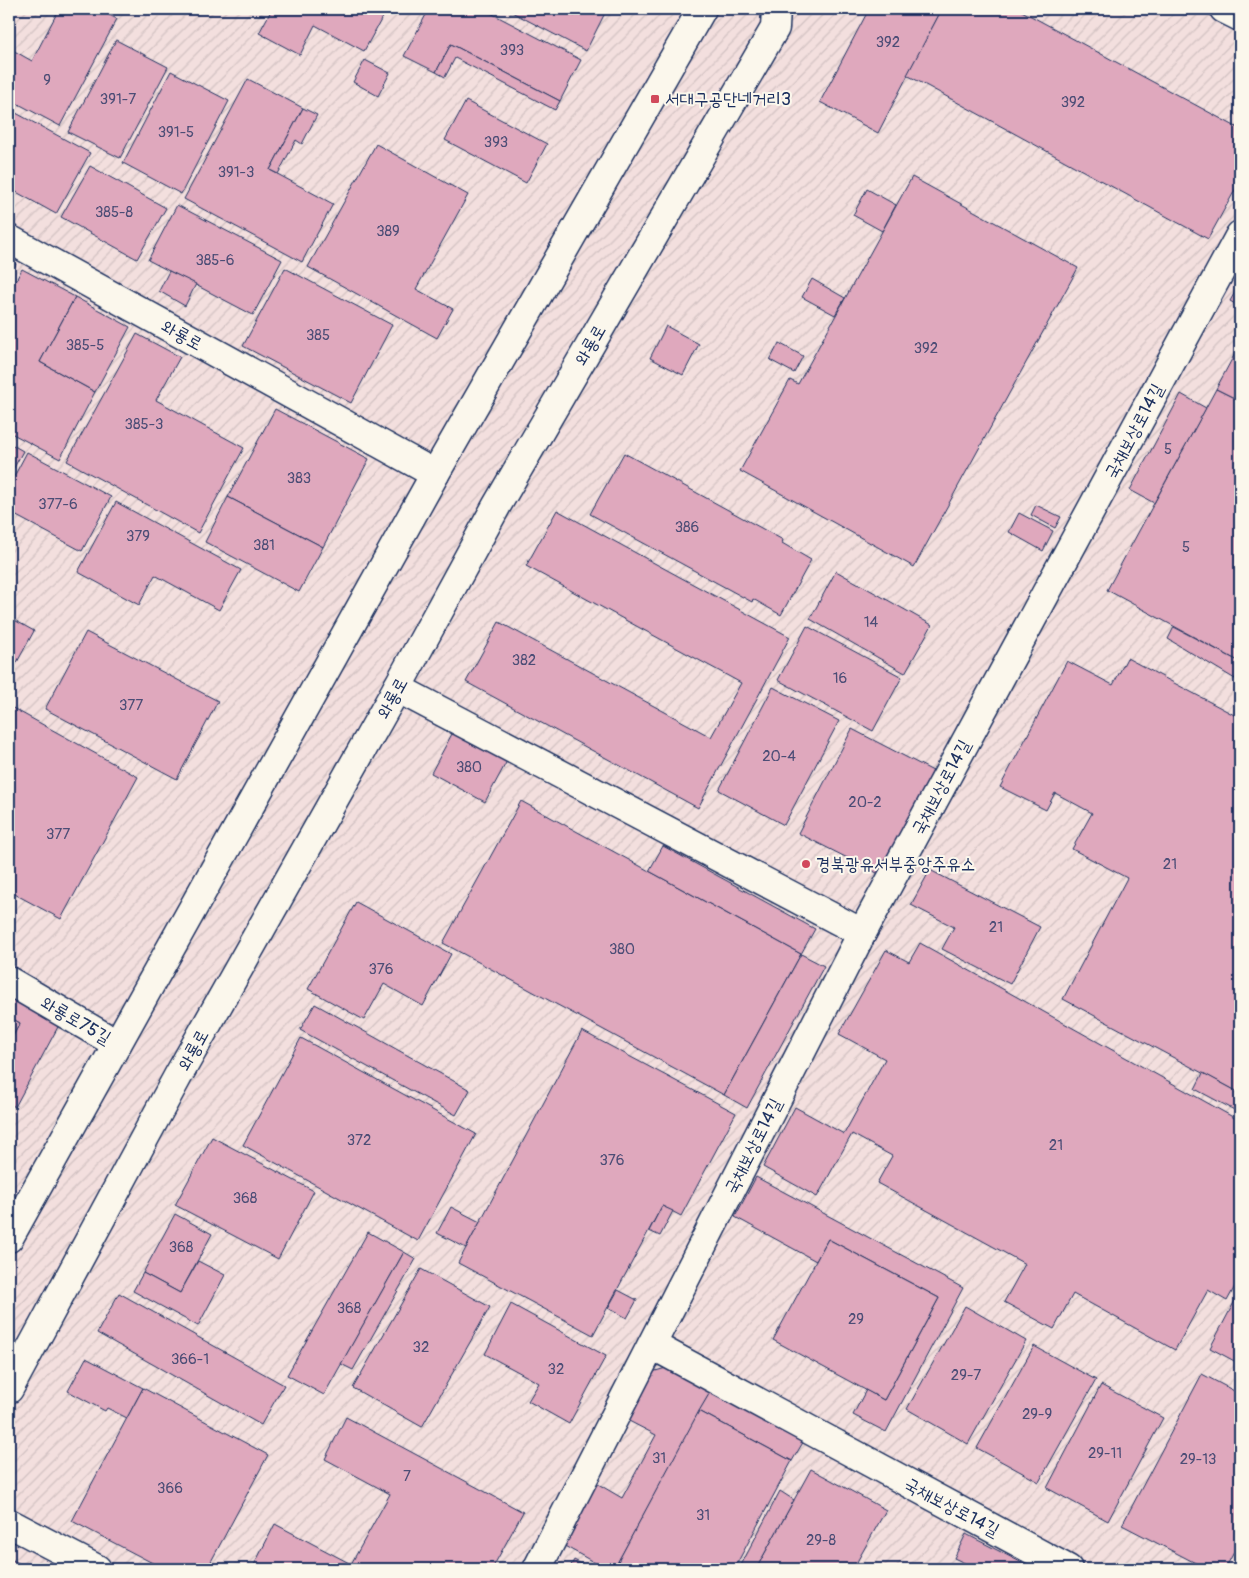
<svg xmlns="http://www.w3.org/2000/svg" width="1249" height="1578" font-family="Pangolin,'Poor Story',sans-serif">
<defs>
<pattern id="industrial-furrows" width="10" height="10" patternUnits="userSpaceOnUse" patternTransform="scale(1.25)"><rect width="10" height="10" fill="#f3dfde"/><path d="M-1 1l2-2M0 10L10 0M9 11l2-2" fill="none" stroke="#d0c0c1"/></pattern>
</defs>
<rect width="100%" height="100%" fill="#fbf7ec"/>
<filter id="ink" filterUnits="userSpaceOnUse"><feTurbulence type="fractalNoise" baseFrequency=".02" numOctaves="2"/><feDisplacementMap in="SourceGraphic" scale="10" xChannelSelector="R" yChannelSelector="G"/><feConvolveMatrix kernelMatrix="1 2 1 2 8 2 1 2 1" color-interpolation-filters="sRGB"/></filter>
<g filter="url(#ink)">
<rect fill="url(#industrial-furrows)" x="9" y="9" width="1231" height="1560"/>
<g fill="#dfa8bd" stroke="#1b2f5e">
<polygon points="59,9 98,9 117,19 60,126 9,99 9,48 32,61"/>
<polygon points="272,9 387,9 364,51 315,25 300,55 259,33"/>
<polygon points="429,9 483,9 581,60 560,101 451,44 436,72 404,56"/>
<polygon points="506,9 562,9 575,16 579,9 597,9 605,13 586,51"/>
<polygon points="869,9 942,9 878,133 820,102"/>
<polygon points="942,9 1018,9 1240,129 1240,181 1208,239 907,75"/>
<polygon points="116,40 168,67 120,158 68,132"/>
<polygon points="451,44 560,101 555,110 455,58 445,77 436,72"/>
<polygon points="365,60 390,73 378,96 353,82"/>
<polygon points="171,71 229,101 181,194 123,163"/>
<polygon points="248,79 303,108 270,170 333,204 302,262 184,199"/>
<polygon points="466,101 547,144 526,183 445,140"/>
<polygon points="303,108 317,115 302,144 296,140 278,174 270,170"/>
<polygon points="16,113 90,153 56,214 9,188 9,126"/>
<polygon points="376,144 468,195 416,289 453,309 437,338 308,267"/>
<polygon points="90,166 166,208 137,259 61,217"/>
<polygon points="912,177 1078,268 914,567 740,471 790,380 798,384"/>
<polygon points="867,189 896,205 882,231 853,215"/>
<polygon points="177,205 282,260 253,315 148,260"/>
<polygon points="9,260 16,264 9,278"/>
<polygon points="285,268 392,325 351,403 243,346"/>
<polygon points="22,269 75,297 40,362 95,392 60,459 9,432 9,293"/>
<polygon points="169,271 196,284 185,306 159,291"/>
<polygon points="812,279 845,298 835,315 802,297"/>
<polygon points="1240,283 1240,307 1230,301"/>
<polygon points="75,297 130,327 95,392 40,362"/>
<polygon points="666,326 699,344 683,375 650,358"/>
<polygon points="137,334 180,357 156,400 244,448 198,533 67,461"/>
<polygon points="779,343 803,356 794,373 770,360"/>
<polygon points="1240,344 1240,401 1216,389"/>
<polygon points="1216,389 1240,401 1240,662 1107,590"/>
<polygon points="1181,394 1206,408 1154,503 1130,490"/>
<polygon points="275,409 369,459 323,547 228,497"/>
<polygon points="9,443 23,451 9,477"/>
<polygon points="27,452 111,497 82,551 9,512 9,486"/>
<polygon points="624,453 783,540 782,543 811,560 781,615 753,599 752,602 590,514"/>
<polygon points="228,497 323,547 299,592 205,542"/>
<polygon points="116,502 241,570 219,610 155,575 139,605 78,572"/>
<polygon points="1036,505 1061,517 1055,528 1031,515"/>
<polygon points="557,510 790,637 698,808 466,682 499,622 711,737 741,683 526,566"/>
<polygon points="1019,513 1053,531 1043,551 1009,532"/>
<polygon points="836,571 932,625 905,673 810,619"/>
<polygon points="9,617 34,631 9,677"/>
<polygon points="807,626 902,677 873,731 778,680"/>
<polygon points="1174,627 1240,662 1240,670 1235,679 1168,639"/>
<polygon points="86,632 218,701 177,779 45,709"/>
<polygon points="1127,658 1240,718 1240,1093 1063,999 1127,878 1072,849 1092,813 1055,793 1046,810 1000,787 1067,661 1113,685"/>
<polygon points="1240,670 1240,682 1235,679"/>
<polygon points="773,687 839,721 784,825 719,790"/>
<polygon points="9,706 138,777 61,919 9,891"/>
<polygon points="852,729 933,771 879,874 798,833"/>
<polygon points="453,732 507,761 485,802 431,773"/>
<polygon points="521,801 801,954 724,1095 443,943"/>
<polygon points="663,846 815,929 801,954 649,871"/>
<polygon points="930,870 1040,927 1010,984 942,949 954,927 911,905"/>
<polygon points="356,902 451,954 423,1006 384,984 364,1020 308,989"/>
<polygon points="920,943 1240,1121 1240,1228 1235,1238 1240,1241 1240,1277 1227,1301 1208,1290 1175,1350 1073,1294 1054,1329 1004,1302 1025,1264 877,1183 892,1156 852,1134 817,1197 763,1167 795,1107 844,1134 885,1059 839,1034 886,950 909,962"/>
<polygon points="801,954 824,966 747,1108 724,1095"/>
<polygon points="9,997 59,1025 15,1107 9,1103 9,1043 20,1023 9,1017"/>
<polygon points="315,1004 470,1090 456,1115 300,1030"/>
<polygon points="9,1017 20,1023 9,1043"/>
<polygon points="582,1031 736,1113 681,1216 662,1206 593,1335 458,1263"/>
<polygon points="301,1038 476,1134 418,1241 243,1145"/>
<polygon points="1203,1073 1240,1093 1240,1113 1195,1089"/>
<polygon points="212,1137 314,1191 278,1259 175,1205"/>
<polygon points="756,1177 963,1288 886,1432 853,1415 866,1390 884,1400 939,1298 828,1239 816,1261 735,1217"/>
<polygon points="662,1206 673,1211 660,1236 649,1231"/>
<polygon points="451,1207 480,1222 466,1248 437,1233"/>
<polygon points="175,1214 212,1234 180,1293 143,1273"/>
<polygon points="368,1232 404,1252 324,1395 287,1375"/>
<polygon points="828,1239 939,1298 884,1400 773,1340"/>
<polygon points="404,1252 416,1259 353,1370 341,1364"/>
<polygon points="198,1261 225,1275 198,1326 133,1291 143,1273 180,1293"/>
<polygon points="421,1269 490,1307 422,1427 353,1388"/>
<polygon points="618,1290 637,1300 627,1318 608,1308"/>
<polygon points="119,1293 284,1385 261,1425 97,1333"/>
<polygon points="1239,1293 1240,1294 1240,1364 1210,1348"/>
<polygon points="511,1304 606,1356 569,1424 528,1401 539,1383 485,1354"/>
<polygon points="965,1306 1026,1341 968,1444 907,1409"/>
<polygon points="1034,1346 1096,1380 1039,1482 977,1448"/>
<polygon points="86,1358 143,1388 127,1418 107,1408 105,1411 68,1391"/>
<polygon points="673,1366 712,1389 614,1569 606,1569 561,1544 593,1481 622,1498 656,1435 627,1420 652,1372"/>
<polygon points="1202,1374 1240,1394 1240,1541 1225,1569 1207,1569 1122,1525"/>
<polygon points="1101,1385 1163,1418 1108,1521 1047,1488"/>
<polygon points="143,1388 268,1455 207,1569 164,1569 72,1521"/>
<polygon points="712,1389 805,1439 792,1461 699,1411"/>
<polygon points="699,1411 792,1461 734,1569 614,1569"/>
<polygon points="346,1417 523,1512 492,1569 252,1569 275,1524 351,1564 390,1494 325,1459"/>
<polygon points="811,1469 886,1510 853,1569 756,1569"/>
<polygon points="780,1491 794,1500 756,1569 739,1569"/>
<polygon points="966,1534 1034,1569 977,1569 954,1558"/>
<polygon points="9,1558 30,1569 9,1569"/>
<polygon points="574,1560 591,1569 569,1569"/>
<polygon points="968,1565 977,1569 966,1569"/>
</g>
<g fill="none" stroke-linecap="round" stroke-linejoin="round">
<g stroke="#1b2f5e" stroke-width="31">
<g id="minor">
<polyline points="9,239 435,474"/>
<polyline points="397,688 862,933"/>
<polyline points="9,981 117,1044"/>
<polyline points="652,1345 1068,1569"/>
<polyline points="537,1569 862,933 1240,235"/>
</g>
</g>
<g stroke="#1b2f5e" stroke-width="31">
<polyline id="tertiary" points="9,1523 97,1569"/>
</g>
<g stroke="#1b2f5e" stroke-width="31">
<g id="secondary">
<polyline points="1224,9 1240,17"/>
<polyline points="9,1238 435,474 702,9"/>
<polyline points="9,1389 178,1076 397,688 497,505 775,28 776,9"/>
</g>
</g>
<use href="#minor" stroke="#fbf7ec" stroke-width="28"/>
<use href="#tertiary" stroke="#fbf7ec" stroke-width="28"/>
<use href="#secondary" stroke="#fbf7ec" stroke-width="28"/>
</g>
</g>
<g fill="#d1495b" stroke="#fbf7ec" stroke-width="2">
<rect x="650" y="94" width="10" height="10" rx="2.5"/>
<circle cx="806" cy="864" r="5"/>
</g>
<g text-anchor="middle" stroke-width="4" stroke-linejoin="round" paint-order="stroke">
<g font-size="15" fill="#4c4d76">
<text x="888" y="47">392</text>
<text x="512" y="55">393</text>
<text x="47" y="85">9</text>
<text x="118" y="104">391-7</text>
<text x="1073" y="107">392</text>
<text x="176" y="137">391-5</text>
<text x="496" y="147">393</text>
<text x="236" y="177">391-3</text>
<text x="114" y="217">385-8</text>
<text x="388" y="236">389</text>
<text x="215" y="265">385-6</text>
<text x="318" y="340">385</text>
<text x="85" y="350">385-5</text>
<text x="926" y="353">392</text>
<text x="144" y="429">385-3</text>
<text x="1168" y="454">5</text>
<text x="299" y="483">383</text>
<text x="58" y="509">377-6</text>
<text x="687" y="532">386</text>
<text x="138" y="541">379</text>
<text x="264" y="550">381</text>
<text x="1186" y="552">5</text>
<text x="871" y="627">14</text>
<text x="524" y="665">382</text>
<text x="840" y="683">16</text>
<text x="131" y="710">377</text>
<text x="779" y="761">20-4</text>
<text x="469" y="772">380</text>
<text x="865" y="807">20-2</text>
<text x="58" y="839">377</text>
<text x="1170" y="869">21</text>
<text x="996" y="932">21</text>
<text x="622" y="954">380</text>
<text x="381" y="974">376</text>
<text x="359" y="1145">372</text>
<text x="1056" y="1150">21</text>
<text x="612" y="1165">376</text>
<text x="245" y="1203">368</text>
<text x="181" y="1252">368</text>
<text x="349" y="1313">368</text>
<text x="856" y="1324">29</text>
<text x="421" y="1352">32</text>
<text x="190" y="1364">366-1</text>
<text x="556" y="1374">32</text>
<text x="966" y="1380">29-7</text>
<text x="1037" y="1419">29-9</text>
<text x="1105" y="1458">29-11</text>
<text x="659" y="1463">31</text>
<text x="1198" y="1464">29-13</text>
<text x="407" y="1481">7</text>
<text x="170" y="1493">366</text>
<text x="703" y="1520">31</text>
<text x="821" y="1545">29-8</text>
</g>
<g font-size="18" fill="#1b2f5e" stroke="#fbf7ec" text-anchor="start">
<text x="665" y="105">서대구공단네거리3</text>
<text x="816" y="870">경북광유서부중앙주유소</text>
</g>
<g font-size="18" fill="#1b2f5e" stroke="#fbf7ec">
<text transform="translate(182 335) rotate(29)" y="6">와룡로</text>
<text transform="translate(590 345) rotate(-60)" y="6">와룡로</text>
<text transform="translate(1134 431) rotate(-62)" y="6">국채보상로14길</text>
<text transform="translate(392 698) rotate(-61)" y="6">와룡로</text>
<text transform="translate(941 787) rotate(-62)" y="6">국채보상로14길</text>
<text transform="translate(76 1020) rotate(30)" y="6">와룡로75길</text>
<text transform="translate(193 1050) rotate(-61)" y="6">와룡로</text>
<text transform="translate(753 1146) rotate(-63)" y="6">국채보상로14길</text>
<text transform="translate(952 1507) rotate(28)" y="6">국채보상로14길</text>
</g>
</g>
<rect width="1249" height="1578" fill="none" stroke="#fbf7ec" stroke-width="30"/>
<rect x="15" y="15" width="1219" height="1548" fill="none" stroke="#1b2f5e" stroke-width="2" filter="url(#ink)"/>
</svg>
